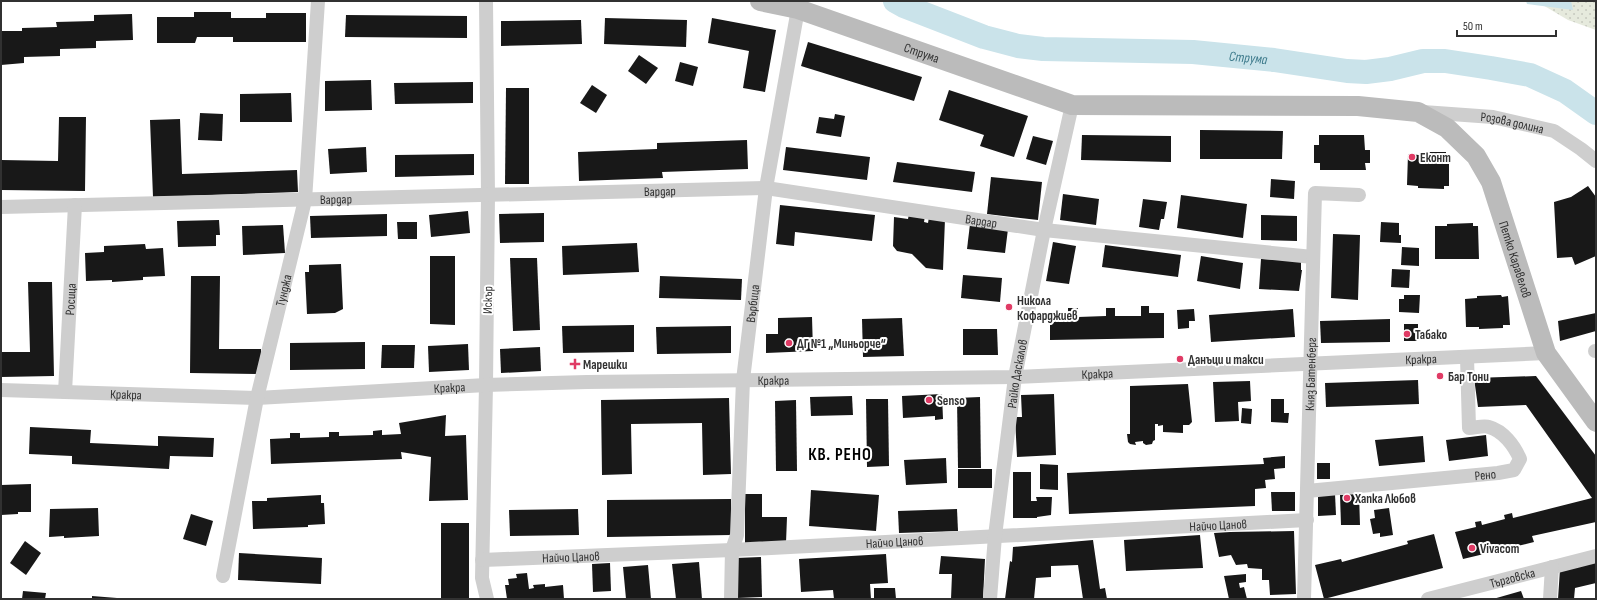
<svg xmlns="http://www.w3.org/2000/svg" width="1597" height="600" font-family="'Sofia Sans Condensed',sans-serif">
<defs>
<pattern id="park-dots" width="8" height="8" patternUnits="userSpaceOnUse"><rect width="8" height="8" fill="#e6eadd"/><path d="M2 2h.1M6 6h.1" fill="none" stroke="#c6c9be" stroke-width="1.8" stroke-linecap="round"/></pattern>
</defs>
<rect width="100%" height="100%" fill="#fff"/>
<polygon fill="url(#park-dots)" points="1536,1 1596,1 1596,30 1568,20"/>
<polygon fill="#cae3ea" points="1526,1 1571,1 1573,10 1527,4"/>
<g fill="none" stroke-linecap="round" stroke-linejoin="round">
<path stroke="#cae3ea" stroke-width="24" id="s1" d="M895,1l9,5 80,31 34,9 25,3 150,3 81,8 73,11 19,1 24,-3 33,-8h22l46,7 39,7 35,16 31,22"/>
</g>
<g fill="#181818">
<polygon points="194,12 231,12 231,18 266,18 266,13 306,13 306,42 233,42 233,37 197,37 195,43 157,43 157,17 194,17"/>
<polygon points="132,14 133,40 96,41 96,48 60,49 60,56 24,57 24,63 1,65 1,31 22,31 22,28 57,27 56,22 94,21 94,15"/>
<polygon points="346,15 467,16 467,38 345,37"/>
<polygon points="605,18 687,20 686,47 604,44"/>
<polygon points="712,18 776,30 765,92 743,88 749,51 708,43"/>
<polygon points="581,20 582,44 501,46 501,21"/>
<polygon points="808,42 922,77 914,101 801,66"/>
<polygon points="639,55 658,68 646,84 628,71"/>
<polygon points="680,62 698,67 693,86 675,81"/>
<polygon points="371,80 372,110 325,111 325,81"/>
<polygon points="473,82 473,103 395,104 394,83"/>
<polygon points="592,85 607,95 596,113 580,103"/>
<polygon points="506,88 529,88 529,184 505,184"/>
<polygon points="949,90 1028,116 1014,157 980,146 984,135 939,120"/>
<polygon points="291,93 292,122 240,122 240,94"/>
<polygon points="200,113 223,114 222,141 198,140"/>
<polygon points="835,114 845,116 841,137 816,133 819,117 834,119"/>
<polygon points="59,117 86,117 85,191 1,190 1,160 58,161"/>
<polygon points="180,119 182,174 297,170 298,192 153,197 150,120"/>
<polygon points="1200,130 1283,131 1282,159 1200,159"/>
<polygon points="1082,135 1171,136 1171,162 1081,160"/>
<polygon points="1319,135 1364,135 1365,150 1370,150 1370,163 1365,163 1366,170 1320,170 1320,163 1314,163 1314,145 1319,145"/>
<polygon points="1033,136 1053,141 1046,165 1026,159"/>
<polygon points="747,140 748,169 662,172 663,178 579,181 578,152 657,149 657,143"/>
<polygon points="366,147 367,172 330,174 328,149"/>
<polygon points="786,147 870,157 867,180 783,170"/>
<polygon points="1419,152 1446,152 1446,155 1449,155 1449,186 1444,186 1444,189 1418,188 1418,186 1407,185 1408,154 1419,155"/>
<polygon points="474,154 474,175 395,177 395,155"/>
<polygon points="897,162 975,172 972,192 893,182"/>
<polygon points="991,177 1042,182 1038,220 987,214"/>
<polygon points="1271,179 1295,181 1294,199 1270,197"/>
<polygon points="1588,186 1596,197 1596,256 1575,265 1572,257 1557,258 1554,202 1571,197"/>
<polygon points="1063,194 1099,199 1096,225 1060,220"/>
<polygon points="1181,195 1247,204 1243,238 1177,228"/>
<polygon points="1143,199 1167,202 1164,219 1161,219 1159,230 1139,227"/>
<polygon points="780,205 875,215 872,241 795,232 794,246 776,244"/>
<polygon points="468,211 470,233 431,237 429,215"/>
<polygon points="544,213 544,242 500,243 499,214"/>
<polygon points="387,214 387,236 311,238 310,216"/>
<polygon points="909,214 925,216 924,222 928,223 929,217 945,219 943,270 926,268 912,254 897,251 893,246 894,217 908,219"/>
<polygon points="1261,215 1297,216 1297,241 1261,240"/>
<polygon points="219,220 220,235 216,235 216,246 178,247 177,221"/>
<polygon points="397,222 417,222 417,239 398,239"/>
<polygon points="1381,222 1399,223 1399,235 1401,235 1401,243 1380,242"/>
<polygon points="1473,223 1473,226 1478,226 1479,259 1435,259 1435,226 1447,226 1447,224"/>
<polygon points="970,224 1008,229 1005,253 967,249"/>
<polygon points="283,225 285,253 243,255 242,226"/>
<polygon points="1333,234 1360,235 1358,300 1331,298"/>
<polygon points="1053,242 1076,246 1069,284 1046,281"/>
<polygon points="637,243 639,272 563,275 562,246"/>
<polygon points="145,244 146,249 163,248 165,276 143,277 143,280 112,282 112,280 86,281 85,253 104,252 104,246"/>
<polygon points="1105,245 1181,255 1178,277 1102,267"/>
<polygon points="1402,247 1419,248 1419,266 1401,265"/>
<polygon points="430,256 455,256 455,325 430,324"/>
<polygon points="1201,256 1243,263 1240,289 1197,281"/>
<polygon points="510,258 537,258 540,330 513,331"/>
<polygon points="1261,259 1301,261 1301,270 1302,270 1299,291 1259,289"/>
<polygon points="341,264 343,309 335,313 307,314 305,272 309,272 309,265"/>
<polygon points="1392,269 1410,270 1409,288 1391,287"/>
<polygon points="963,275 1002,278 1000,302 961,298"/>
<polygon points="191,276 220,276 219,349 261,349 261,374 190,373"/>
<polygon points="660,276 742,279 741,300 659,298"/>
<polygon points="28,282 52,282 54,376 1,377 1,352 30,352"/>
<polygon points="1404,295 1420,295 1419,313 1399,312 1399,299 1404,299"/>
<polygon points="1501,295 1502,297 1508,296 1510,325 1503,325 1503,328 1479,329 1479,327 1466,327 1465,299 1477,298 1477,296"/>
<polygon points="1141,306 1149,306 1149,313 1164,313 1164,338 1050,340 1050,316 1068,316 1068,308 1078,308 1078,317 1106,316 1106,308 1115,308 1115,316 1141,316"/>
<polygon points="1194,309 1195,321 1189,321 1189,328 1178,329 1177,310"/>
<polygon points="1293,309 1295,337 1211,342 1209,315"/>
<polygon points="1596,313 1596,331 1560,341 1558,321"/>
<polygon points="812,317 813,351 766,353 766,334 778,334 778,318"/>
<polygon points="902,318 904,356 863,357 862,319"/>
<polygon points="1390,319 1390,342 1321,343 1320,321"/>
<rect x="1404" y="324" width="14" height="17"/>
<polygon points="634,325 634,352 563,353 562,326"/>
<polygon points="731,326 731,353 657,354 656,327"/>
<polygon points="963,329 997,329 998,355 963,355"/>
<polygon points="365,342 365,369 290,370 290,343"/>
<polygon points="468,344 469,370 429,372 428,346"/>
<polygon points="382,345 415,345 414,368 381,368"/>
<polygon points="540,347 541,371 501,373 500,349"/>
<polygon points="1536,376 1596,456 1596,522 1532,536 1534,542 1463,559 1455,532 1476,527 1475,522 1481,521 1482,525 1505,519 1504,515 1512,513 1513,518 1592,498 1526,405 1478,407 1474,378"/>
<polygon points="1418,380 1419,404 1326,407 1325,383"/>
<polygon points="1250,381 1251,401 1238,402 1239,421 1215,422 1213,382"/>
<polygon points="1188,384 1192,422 1189,425 1183,425 1183,433 1163,432 1163,425 1158,426 1158,424 1155,424 1155,440 1153,441 1152,444 1146,445 1143,443 1143,441 1135,442 1136,445 1130,444 1128,442 1127,434 1130,434 1130,386"/>
<polygon points="942,394 943,419 935,420 935,416 903,418 902,396"/>
<polygon points="1054,394 1056,455 1017,457 1015,417 1022,417 1021,395"/>
<polygon points="852,396 853,415 811,416 810,397"/>
<polygon points="980,397 981,468 958,468 957,398"/>
<polygon points="729,398 731,474 703,475 702,423 631,424 632,474 602,475 601,400"/>
<polygon points="866,399 888,399 889,466 867,467"/>
<polygon points="1271,399 1284,399 1284,413 1289,413 1288,423 1271,422"/>
<polygon points="796,400 797,471 776,471 775,401"/>
<polygon points="1242,408 1252,409 1251,424 1241,423"/>
<polygon points="446,415 445,436 466,435 468,500 429,501 431,457 401,452 402,459 271,464 270,439 290,438 290,433 300,433 300,438 329,437 329,432 339,432 339,436 373,435 373,431 382,430 382,435 401,434 399,423"/>
<polygon points="30,427 91,430 90,443 158,446 158,436 214,438 213,457 170,456 169,469 72,464 72,456 29,454"/>
<polygon points="1486,435 1488,456 1449,461 1446,440"/>
<polygon points="1423,436 1425,462 1379,466 1375,440"/>
<polygon points="1285,456 1285,468 1274,469 1275,479 1265,480 1266,488 1255,489 1255,506 1069,514 1067,473 1264,464 1263,458"/>
<polygon points="946,458 947,483 906,485 904,460"/>
<rect x="1317" y="463" width="13" height="16"/>
<polygon points="1040,464 1058,465 1058,490 1040,489"/>
<rect x="958" y="469" width="34" height="19"/>
<polygon points="1013,472 1031,472 1031,501 1037,501 1036,497 1052,497 1051,515 1037,517 1037,518 1013,518"/>
<polygon points="31,484 31,512 18,512 18,514 1,515 1,485"/>
<polygon points="811,490 879,495 876,531 809,526"/>
<polygon points="1271,492 1295,492 1295,511 1272,511"/>
<polygon points="745,494 762,494 762,517 787,517 786,543 745,543"/>
<polygon points="1318,494 1335,494 1336,515 1318,516"/>
<polygon points="1359,494 1360,525 1341,525 1340,495"/>
<polygon points="321,495 321,503 324,503 325,524 308,525 308,527 253,529 252,501 267,501 267,498"/>
<polygon points="731,499 731,535 607,537 607,500"/>
<polygon points="98,508 99,536 64,538 64,536 49,537 50,509"/>
<polygon points="1389,508 1393,535 1380,537 1380,533 1373,534 1370,519 1375,518 1374,510"/>
<polygon points="578,509 579,535 510,536 509,510"/>
<polygon points="957,509 958,531 899,533 898,511"/>
<polygon points="191,514 213,521 206,546 183,539"/>
<rect x="441" y="523" width="28" height="76"/>
<polygon points="1294,531 1296,594 1270,595 1269,580 1262,580 1262,569 1248,568 1247,564 1236,565 1231,555 1219,557 1214,533 1230,532"/>
<polygon points="1434,534 1443,568 1324,599 1315,565 1341,559 1342,562 1408,544 1407,541"/>
<polygon points="1200,535 1203,568 1126,571 1124,540"/>
<polygon points="1093,540 1100,589 1105,588 1107,599 1083,599 1078,565 1051,566 1051,577 1036,578 1034,599 1005,599 1010,561 1012,562 1013,547"/>
<polygon points="25,541 41,553 26,575 10,563"/>
<polygon points="239,553 322,558 321,584 238,580"/>
<polygon points="886,554 888,583 870,584 871,599 834,599 833,590 801,592 799,559"/>
<polygon points="941,556 985,559 983,599 951,599 952,574 939,574"/>
<polygon points="761,557 762,597 737,598 736,558"/>
<polygon points="1596,560 1596,583 1575,588 1574,599 1558,599 1560,569"/>
<polygon points="699,562 702,599 676,599 672,564"/>
<polygon points="610,563 611,591 593,592 592,564"/>
<polygon points="648,565 651,599 626,599 623,567"/>
<polygon points="527,573 529,589 534,588 533,585 545,584 545,587 563,585 564,599 507,599 505,585 509,585 508,579 517,578 516,574"/>
<polygon points="1246,574 1246,582 1239,583 1240,588 1244,587 1247,599 1229,599 1224,576"/>
<polygon points="874,588 895,588 896,599 874,599"/>
<polygon points="23,591 46,593 45,599 22,599"/>
<polygon points="1521,591 1524,599 1493,599"/>
<polygon points="92,596 117,598 117,599 92,599"/>
</g>
<g fill="none" stroke-linecap="round" stroke-linejoin="round">
<g stroke="#cecece" stroke-width="14">
<polyline points="486,1 488,195 486,385 482,578 487,599"/>
<path id="s2" d="M1423,112l70,5 61,14 27,18 15,12"/>
<path id="s3" d="M1,207l765,-19 278,42 269,27"/>
<polyline points="1595,351 1596,351"/>
<path id="s4" d="M1,390l256,8 229,-13 101,-3 428,-5 531,-24"/>
<path id="s5" d="M65,392l10,-187"/>
<path id="s6" d="M1307,491l191,-18 16,-3 6,-11c-6,-14 -17,-28 -31,-32 -5,-2 -14,1 -20,1l-2,-71"/>
<path id="s7" d="M482,560l250,-10 575,-30"/>
<path id="s8" d="M223,576l34,-178 48,-198 13,-199"/>
<path id="s9" d="M731,599l1,-49 5,-15 6,-155 23,-192 32,-179"/>
<path id="s10" d="M990,599l5,-63 20,-159 29,-147 28,-125"/>
<path id="s11" d="M1304,599l11,-406 44,2"/>
<path id="s12" d="M1428,599l168,-43"/>
<polyline points="1550,599 1552,567"/>
</g>
<path stroke="#bbb" stroke-width="20" id="s13" d="M760,1l38,8 274,96 286,1 60,6 29,16 29,28 15,26 55,171 50,69"/>
</g>
<g fill="#e03b65" stroke="#fff" stroke-width="1.5">
<circle cx="1412" cy="157" r="4"/>
<circle cx="1009" cy="307" r="4"/>
<circle cx="1407" cy="334" r="4"/>
<circle cx="789" cy="343" r="4"/>
<circle cx="1180" cy="359" r="4"/>
<path d="M573 358h4v4h4v4h-4v4h-4v-4h-4v-4h4z"/>
<circle cx="1440" cy="376" r="4"/>
<circle cx="929" cy="400" r="4"/>
<circle cx="1347" cy="498" r="4"/>
<circle cx="1472" cy="548" r="4"/>
</g>
<g text-anchor="middle" stroke-width="4" stroke-linejoin="round" paint-order="stroke">
<g font-size="13" fill="#313131" stroke="#fff">
<text dy="5" stroke="none"><textPath href="#s13" startOffset="170">Струма</textPath></text>
<text dy="5" stroke="none"><textPath href="#s2" startOffset="90">Розова долина</textPath></text>
<text dy="5" stroke="none"><textPath href="#s3" startOffset="659">Вардар</textPath></text>
<text dy="5" stroke="none"><textPath href="#s3" startOffset="335">Вардар</textPath></text>
<text dy="5" stroke="none"><textPath href="#s3" startOffset="983">Вардар</textPath></text>
<text dy="5" stroke="none"><textPath href="#s13" startOffset="860">Петко Каравелов</textPath></text>
<text dy="5" stroke="none"><textPath href="#s8" startOffset="292">Тунджа</textPath></text>
<text dy="5" stroke="none"><textPath href="#s5" startOffset="93">Росица</textPath></text>
<text transform="translate(487 300) rotate(-89)" y="5">Искър</text>
<text dy="5" stroke="none"><textPath href="#s9" startOffset="297">Върбица</textPath></text>
<text dy="5" stroke="none"><textPath href="#s4" startOffset="1421">Кракра</textPath></text>
<text dy="5" stroke="none"><textPath href="#s4" startOffset="1097">Кракра</textPath></text>
<text dy="5" stroke="none"><textPath href="#s10" startOffset="227">Райко Даскалов</textPath></text>
<text dy="5" stroke="none"><textPath href="#s11" startOffset="225">Княз Батенберг</textPath></text>
<text dy="5" stroke="none"><textPath href="#s4" startOffset="773">Кракра</textPath></text>
<text dy="5" stroke="none"><textPath href="#s4" startOffset="449">Кракра</textPath></text>
<text dy="5" stroke="none"><textPath href="#s4" startOffset="125">Кракра</textPath></text>
<text dy="5" stroke="none"><textPath href="#s6" startOffset="179">Рено</textPath></text>
<text dy="5" stroke="none"><textPath href="#s7" startOffset="737">Найчо Цанов</textPath></text>
<text dy="5" stroke="none"><textPath href="#s7" startOffset="413">Найчо Цанов</textPath></text>
<text dy="5" stroke="none"><textPath href="#s7" startOffset="89">Найчо Цанов</textPath></text>
<text dy="5" stroke="none"><textPath href="#s12" startOffset="87">Търговска</textPath></text>
</g>
<g font-size="13" font-weight="bold" fill="#313131" stroke="#fff" text-anchor="start">
<text x="1420" y="162">Еконт</text>
<text x="1017" y="305">Никола<tspan x="1017" dy="15">Кофарджиев</tspan></text>
<text x="1415" y="339">Табако</text>
<text x="797" y="348">ДГ №1 „Миньорче“</text>
<text x="1188" y="364">Данъци и такси</text>
<text x="583" y="369">Марешки</text>
<text x="1448" y="381">Бар Тони</text>
<text x="937" y="405">Senso</text>
<text x="1355" y="503">Хапка Любов</text>
<text x="1480" y="553">Vivacom</text>
</g>
<g font-size="14" font-style="italic" fill="#3e7b8c" stroke="#fff">
<text dy="5" stroke="none"><textPath href="#s1" startOffset="362">Струма</textPath></text>
</g>
<g font-size="17" font-weight="bold" letter-spacing="1" fill="#000" stroke="#fff">
<text x="840" y="460">КВ. РЕНО</text>
</g>
</g>
<rect width="1597" height="600" fill="none" stroke="#313131" stroke-width="4"/>
<path d="M1457 30v6h99v-6" fill="none" stroke="#313131" stroke-width="2"/>
<text x="1463" y="30" font-size="12" fill="#313131" stroke="#ffffff" stroke-width="3" paint-order="stroke">50 m</text>
</svg>
